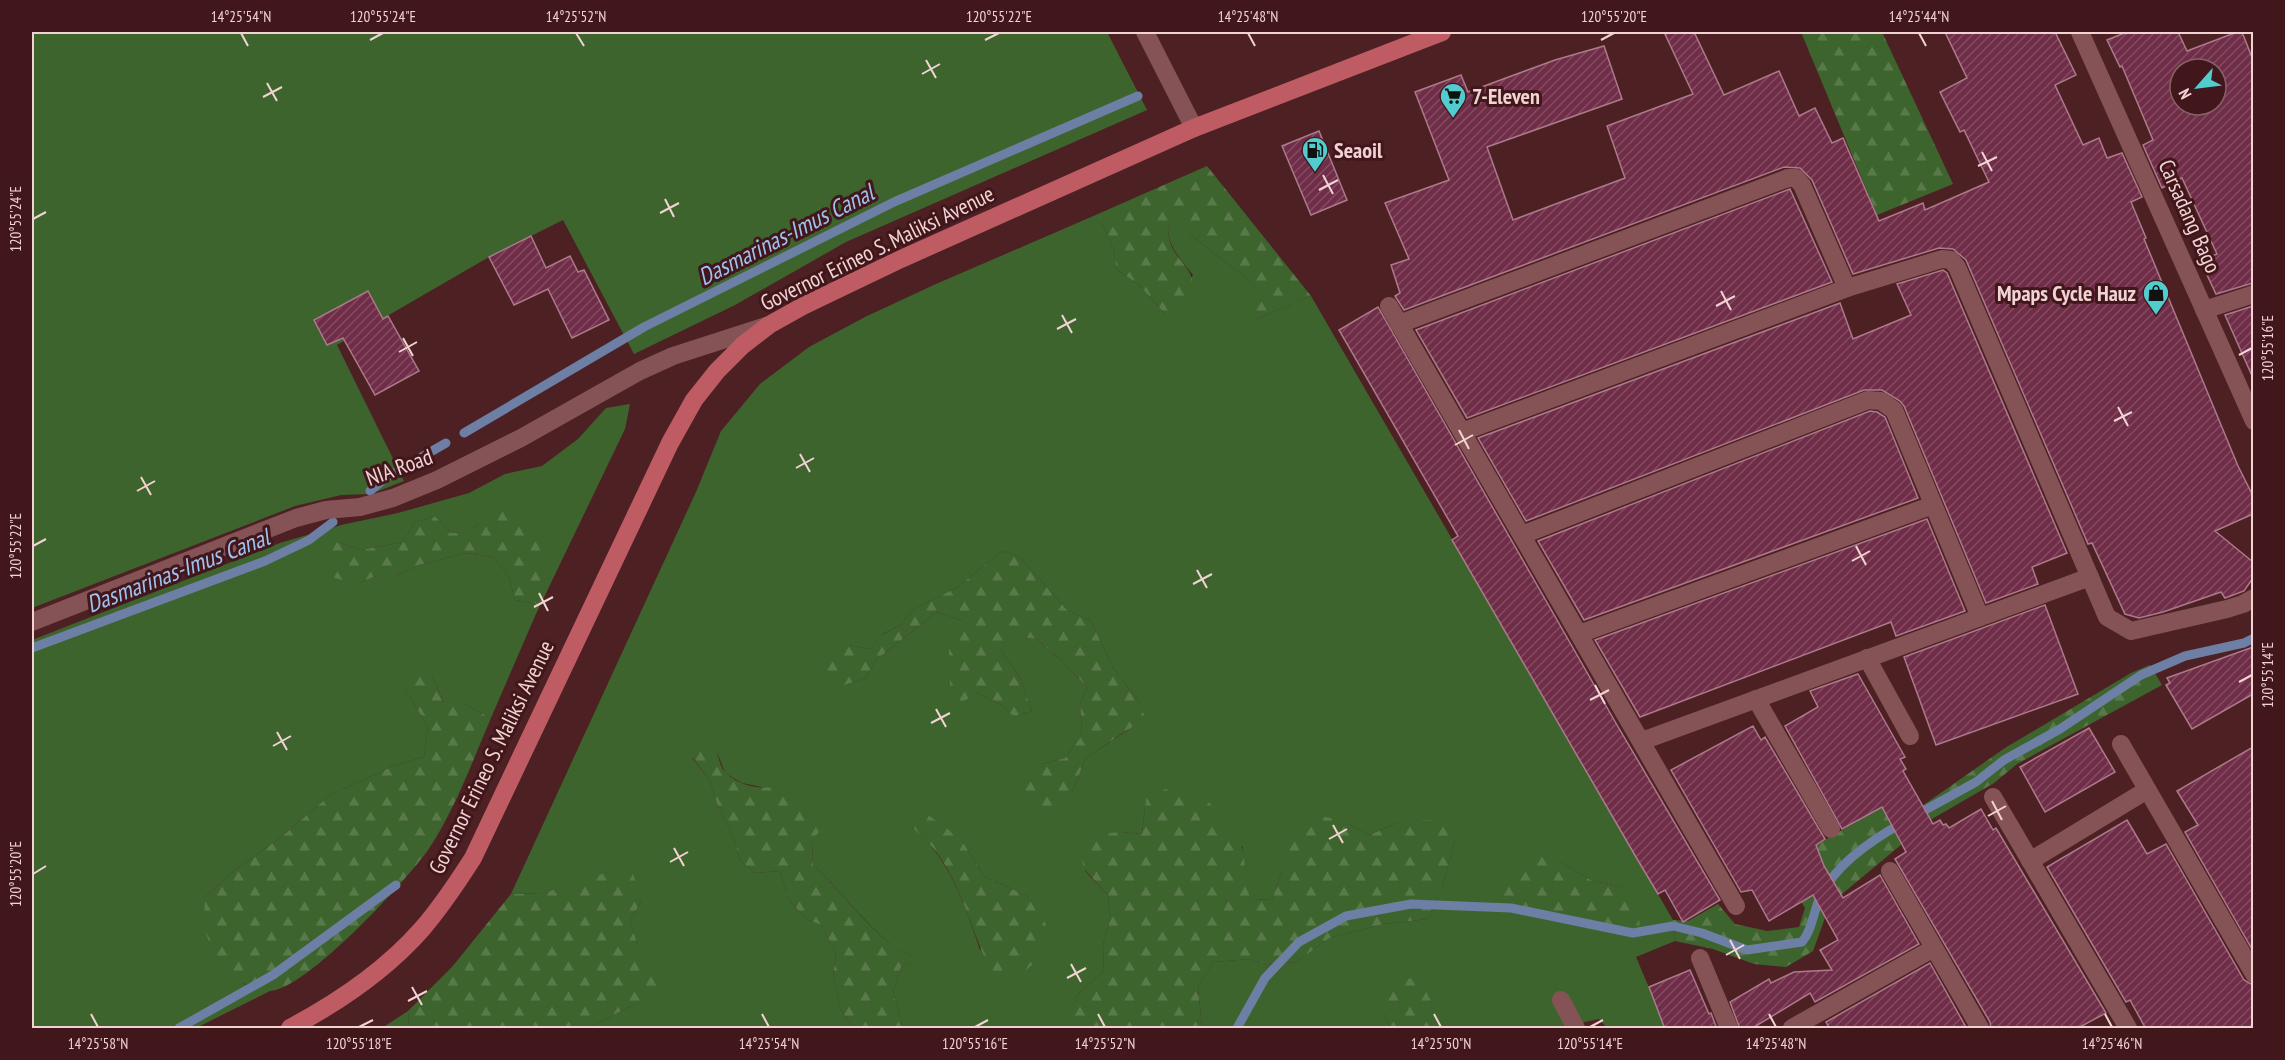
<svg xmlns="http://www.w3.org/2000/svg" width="2285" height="1060" font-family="'PT Sans Narrow',sans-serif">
<defs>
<pattern id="forest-firs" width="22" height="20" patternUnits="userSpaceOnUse" patternTransform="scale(1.5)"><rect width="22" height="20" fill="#3e642e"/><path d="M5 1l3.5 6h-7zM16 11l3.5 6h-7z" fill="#5a794b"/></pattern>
<pattern id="building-hatch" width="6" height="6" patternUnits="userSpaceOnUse" patternTransform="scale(1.5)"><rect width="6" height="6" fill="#6f2d48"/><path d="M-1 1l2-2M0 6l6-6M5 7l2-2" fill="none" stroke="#844b62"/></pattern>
</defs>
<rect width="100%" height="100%" fill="#4d2124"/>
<g fill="#3e642e" fill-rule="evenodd">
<polygon points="32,32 1107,32 1147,110 846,242 735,305 634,354 563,220 489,257 337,345 404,481 371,494 341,495 295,506 32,608"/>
<path d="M1098,214l16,36 2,19 23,16 26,29 28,-39c-12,-15 -25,-28 -25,-48l11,-7 12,15 60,47 5,11 -4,28 59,-25 362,624 2,21 -39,16 30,71h-59l-8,-9 -41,9h-124v-21l-50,7 6,14h-188l-4,-42 16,-24 35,-3 19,6 28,-3 34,-24 55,-14 43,-5 15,-34 12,-46 -53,-18 -33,14 -21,-12 -65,46 -11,30 -20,1 -8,-15 -1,-38 -97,-49 -4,36 -21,-2 -36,39 23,24 2,24 -7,25 1,27 -27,24 -8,33h-167l-1,-9 -8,-27 8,-25 16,-7c-9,-6 -20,-10 -28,-17 -28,-24 -49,-53 -76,-78l-1,-25 -45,-52 -25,-5 -17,-10 -8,-21 -25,6 17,21 8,25 17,35 6,21 14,13 26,-2 9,29 17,19 15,6 15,28 -3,24 8,33 12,18h-264l8,-5 39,-19 19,-36 -18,-25 -7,-23 12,-20 -70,-15 -28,8 -33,1 185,-402 25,-61 39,-47 49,-37 56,-30 71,-33zM1002,551l18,6 47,53 24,11 22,47 27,35 -12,27 -42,28 -15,37 -29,-31 23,-6 17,-23 -2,-31 7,-17 -25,-26 -26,-22 -26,-5 -9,17 18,25 13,35 -18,6 -11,-11 -25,-13 -23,12 8,-84 -26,-9 -61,48 -10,18 -21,7 3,-40 22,4 13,-15 19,-10 12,-15 42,-21zM911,826l50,13 23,37 43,20 8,13 -55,41c-11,-34 -24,-72 -46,-100 -6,-9 -16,-16 -23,-24zM1560,862l31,18 31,7 10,46 -121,-25z"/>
<path d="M630,404l-5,25 -90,187 -44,102 -29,-15h-18l-13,-30 -26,16 23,38 -4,30 -31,9 -64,30 -49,42 -44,31 -31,28 39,87 26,7 -74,37h-164v-388l248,-97 61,-18 57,-12 71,-20 36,-19 37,-8 36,-27 28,-31zM435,516l16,17 17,-1 13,-10 56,82 -22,-4 -6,-23 -16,-20 -27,-4 -47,12 -23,11h-20l-19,8 -23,-43 27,9 42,-8 11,-19z"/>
<polygon points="408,1011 409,1028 382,1028"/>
</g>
<g fill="url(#forest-firs)">
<polygon points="1801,32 1882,32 1953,184 1877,215"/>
<path d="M1207,166l104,130 -59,25 -3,-5 -3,-15 9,-8 -4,-11 -60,-47 -12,-14 -11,6c0,43 43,34 16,91l-19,-4 -26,-29 -23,-16 -2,-19 -16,-36z"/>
<path d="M491,508l24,4 23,22 4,34 -5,36 -22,-4 -6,-23 -16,-20 -27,-4 -47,12 -23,11h-20l-19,8 -29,-8 -1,-17 7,-18 27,9 42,-8 11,-19 21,-7 16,17c22,-1 28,-7 40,-25z"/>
<polygon points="1002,551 1020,557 1067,610 1091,621 1113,668 1140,703 1145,718 1086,758 1071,795 1044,816 1021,803 1019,780 1042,764 1065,758 1082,735 1080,704 1087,687 1062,661 1036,639 1010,635 1001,651 1019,676 1032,711 1014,717 1003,706 978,693 955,706 950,685 949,649 963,621 937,612 876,660 866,678 845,685 820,677 822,654 848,645 870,649 882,635 902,624 914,609 956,588"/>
<polygon points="2150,665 2162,685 2017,764 1994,783 1932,819 1830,904 1813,951 1786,967 1754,964 1713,949 1675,941 1673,920 1688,921 1718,904 1735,924 1767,931 1799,927 1805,908 1792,886 1824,867 1813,847 1882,807 1891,824 1922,806 2005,748 2131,673"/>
<path d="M414,671l17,2 13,30h18l29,15c-19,44 -36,92 -63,132 -22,31 -121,139 -158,141 -8,0 -24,-5 -29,-10 -16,-15 -31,-30 -36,-52 -2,-10 0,-22 0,-32l31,-28 44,-31 49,-42 64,-30 31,-9 4,-30 -23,-38z"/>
<path d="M700,748l17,4c2,7 4,18 10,22 13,12 34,16 51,12l25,21 16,25 -7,8 1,25c27,25 48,55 76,78 9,7 20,12 29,17l-17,7 -8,25 8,27 1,9h-49l-12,-18 -8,-33 3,-24 -15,-28 -15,-6 -17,-19 -9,-29 -26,2 -14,-13 -6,-21 -17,-35 -8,-25 -17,-22z"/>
<path d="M1168,788l33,5c10,12 39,43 42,57 4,21 -3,29 9,50l20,-1 11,-30 9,-33 23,-22 33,9 21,12 33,-14 35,-1 18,19 -12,46 -15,34 -43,5 -55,14 -34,24 -28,3 -19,-6 -35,3 -16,24 4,42h-134l9,-33 27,-24 -1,-27 7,-25 -2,-24 -23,-25 -5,-16 12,-19 29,-3 21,2 4,-36z"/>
<path d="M924,812l37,27 23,37 43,20 19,28 -1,24 -8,13 -19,15 -25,-1c-21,-40 -30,-89 -59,-126 -7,-8 -16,-15 -23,-23l1,-13z"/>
<polygon points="1539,856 1560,862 1591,880 1622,887 1638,903 1640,931 1633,933 1502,907 1498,895 1515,876"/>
<polygon points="605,873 633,874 642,900 630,920 637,943 656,968 657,987 636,1004 597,1023 589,1028 409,1028 408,1011 452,967 511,894 544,893"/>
<polygon points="1419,978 1434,1007 1434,1028 1390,1028 1384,1014 1388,980"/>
</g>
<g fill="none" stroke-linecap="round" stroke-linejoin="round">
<g stroke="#6d7fa4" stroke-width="9">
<polyline points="464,433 644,327 894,202 1138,96"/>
<polyline points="370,491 387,477 446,443"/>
<polyline points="32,648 265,561 309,540 333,522"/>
<polyline points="1916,815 1976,782 2004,760 2060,729 2141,675 2185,656 2244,643 2254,638"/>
<polyline points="179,1028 273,975 396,885"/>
<path d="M1237,1028l28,-50 34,-36 47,-26 65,-12 100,4 122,25 40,-7 29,7 45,17 55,-8c11,-13 11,-31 19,-47 16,-32 52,-56 83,-73"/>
</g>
</g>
<g fill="url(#building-hatch)" stroke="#ad7a8b" stroke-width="1.5" fill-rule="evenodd">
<polygon points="1664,32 1694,32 1724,95 1779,71 1799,116 1815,108 1832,143 1843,138 1879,221 1923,203 1925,210 1989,182 1964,130 1960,132 1940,92 1967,78 1945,32 2055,32 2076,75 2055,85 2083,145 2099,138 2107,158 2122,153 2142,197 2131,202 2146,238 2144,239 2238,466 2253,496 2253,514 2215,531 2253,562 2253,578 2244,591 2225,598 2221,592 2163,612 2139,618 2125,614 2092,543 2088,544 1966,260 1953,249 1939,248 1853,274 1812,180 1800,168 1784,167 1404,310 1395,296 1400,293 1391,265 1409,259 1385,203 1449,180 1415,92 1461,75 1468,92 1555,60 1604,46 1622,99 1487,147 1513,220 1625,178 1607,126 1693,94"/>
<path d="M2127,32h51l9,19 50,-19h5l11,28v223l-37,11 -16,-34 17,-6 -35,-76 -20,10 -19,-43 10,-5 -31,-74 -2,1 -13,-27zM2180,69h36v36h-36z"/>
<polygon points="1319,131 1347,200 1311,215 1282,146"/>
<polygon points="1790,189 1832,282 1467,418 1416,330"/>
<polygon points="531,236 546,268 570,256 578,272 584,270 609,320 572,338 548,289 514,305 489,257"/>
<polygon points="1943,270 1947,273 2067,553 2032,567 2038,584 1986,603 1904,406 1900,401 1882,390 1864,390 1526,521 1478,438 1840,303 1853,339 1911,315 1897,284"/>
<polygon points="368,291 383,319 388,316 419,371 375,395 343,338 327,345 314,320"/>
<polygon points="2253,306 2253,378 2225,315"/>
<polygon points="1378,307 1617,725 1720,900 1683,922 1665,890 1658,894 1636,857 1452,540 1458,536 1339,330"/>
<polygon points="1870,411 1877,412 1885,417 1918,498 1584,620 1538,541"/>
<polygon points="1927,519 1965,611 1896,636 1891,622 1640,717 1595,640"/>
<polygon points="2045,605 2078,694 1936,745 1904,657"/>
<polygon points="2253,647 2253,694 2192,729 2166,685 2170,683 2167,678"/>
<polygon points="1858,674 1905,757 1900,759 1906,769 1903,771 1933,824 1940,820 1943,825 1946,824 1949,828 1981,809 1993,830 1996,828 2106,1013 2076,1029 1991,1029 1990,1022 1895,859 1906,852 1882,807 1842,829 1785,726 1818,707 1810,691"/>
<polygon points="1753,726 1761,740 1765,737 1825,839 1816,845 1824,866 1843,898 1880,875 1919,944 1815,1002 1810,993 1751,1029 1740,1029 1730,1002 1769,979 1771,983 1794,972 1832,970 1820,950 1838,940 1813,895 1769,921 1752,890 1741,892 1671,770"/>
<polygon points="2089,728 2115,772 2045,812 2020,767"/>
<polygon points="2253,747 2253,951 2185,832 2198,825 2177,791"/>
<polygon points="2127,820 2147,854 2166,844 2244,980 2253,985 2253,1029 2146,1029 2130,1000 2126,1002 2047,867"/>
<polygon points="1930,963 1967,1029 1830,1029 1826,1022"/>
<polygon points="1690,970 1709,1014 1711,1013 1717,1029 1665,1029 1649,987"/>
</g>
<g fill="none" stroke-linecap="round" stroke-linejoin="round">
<g stroke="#855355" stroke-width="18">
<polyline points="1145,32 1194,128"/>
<polyline points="2080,32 2254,421"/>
<polyline points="1389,306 1736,906"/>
<polyline points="2204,310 2254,294"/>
<polyline points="1399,324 1788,178 1796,178 1802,185 1847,288"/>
<polyline points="1462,432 1847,288 1942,259 1951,260 1957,267 2107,617 2131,631 2227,609 2243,604 2254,598"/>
<polyline points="1522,535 1868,400 1881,401 1894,410 1980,617"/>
<polyline points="32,622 296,518 326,510 360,507 393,498 437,480 521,438 640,371 673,356 766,326"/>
<polyline points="1579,634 1933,505"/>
<polyline points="1867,658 1910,736"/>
<polyline points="1756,699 1831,829"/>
<polyline points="1642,741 2090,577"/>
<polyline points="2121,744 2254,974"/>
<polyline points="1993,797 2128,1028"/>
<polyline points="2030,861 2147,790"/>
<polyline points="1890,871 1980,1028"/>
<polyline points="1700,958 1729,1028"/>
<polyline points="1561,1000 1576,1028"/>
<polyline points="1792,1028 1934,948"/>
</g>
<path stroke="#bf5b63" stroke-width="18" d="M290,1028c47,-25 96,-58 132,-99 19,-22 35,-46 51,-71l197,-415 24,-43 23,-29 26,-26 26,-20 34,-19 98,-47 293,-131 248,-96"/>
</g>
<path fill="none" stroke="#f1d3d4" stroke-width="2" d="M241,33l7,13M576,33l8,13M1248,33l7,13M1919,33l7,13M370,40l13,-7M985,40l14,-7M1601,40l13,-7M926,60l10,18M922,74l18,-10M267,83l10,18M263,97l19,-10M1982,152l10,19M1978,166l19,-9M1323,175l10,19M1319,190l19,-10M665,199l9,18M660,213l19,-10M33,219l13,-7M1721,291l10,19M1716,306l19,-10M1062,315l10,18M1057,329l19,-10M403,338l10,18M399,352l18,-10M2239,355l13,-7M2118,407l10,19M2114,421l18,-9M1459,430l10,19M1455,445l18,-10M800,454l10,18M796,468l18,-10M141,477l10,18M137,491l18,-10M33,546l13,-7M1856,546l10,19M1852,561l18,-10M1197,570l10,18M1193,584l19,-10M539,593l9,18M534,607l19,-10M2239,682l13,-7M1595,685l10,19M1590,700l19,-10M936,709l10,18M931,723l19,-10M277,732l10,18M273,746l18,-10M1992,801l10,19M1988,816l18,-10M1333,825l10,18M1329,839l18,-10M674,848l10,18M670,862l18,-10M33,874l13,-8M1730,940l10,19M1726,955l18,-10M1071,964l10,18M1067,978l19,-10M412,987l10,18M408,1001l19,-10M91,1014l7,13M762,1014l7,13M1098,1014l7,13M1434,1014l7,13M1769,1014l7,13M2105,1014l7,13M359,1027l14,-7M975,1027l13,-7M1590,1027l13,-7"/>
<defs>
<g id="supermarket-pin" transform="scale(1.35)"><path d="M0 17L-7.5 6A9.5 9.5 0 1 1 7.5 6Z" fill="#52cdcf" stroke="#42171b"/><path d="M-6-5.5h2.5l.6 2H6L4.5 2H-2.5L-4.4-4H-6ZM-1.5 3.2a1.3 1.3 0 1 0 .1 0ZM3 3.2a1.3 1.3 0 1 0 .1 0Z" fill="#111"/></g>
<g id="fuel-pin" transform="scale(1.35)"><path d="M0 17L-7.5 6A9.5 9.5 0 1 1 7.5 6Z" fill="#52cdcf" stroke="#42171b"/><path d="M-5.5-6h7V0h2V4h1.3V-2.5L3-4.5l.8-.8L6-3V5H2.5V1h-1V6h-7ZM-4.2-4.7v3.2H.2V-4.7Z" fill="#111"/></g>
<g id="shop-pin" transform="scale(1.35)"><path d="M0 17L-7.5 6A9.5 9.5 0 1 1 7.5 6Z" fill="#52cdcf" stroke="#42171b"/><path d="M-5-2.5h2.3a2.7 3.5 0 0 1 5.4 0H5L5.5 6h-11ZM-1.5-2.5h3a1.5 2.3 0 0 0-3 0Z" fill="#111"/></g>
</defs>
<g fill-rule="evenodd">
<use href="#supermarket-pin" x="1453" y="96"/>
<use href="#fuel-pin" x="1315" y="150"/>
<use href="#shop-pin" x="2156" y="293"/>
</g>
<g text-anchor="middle" stroke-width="6" stroke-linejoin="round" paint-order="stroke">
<g font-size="22" font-weight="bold" fill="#f1d3d4" stroke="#42171b" text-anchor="start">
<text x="1472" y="104">7-Eleven</text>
<text x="1334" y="158">Seaoil</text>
<text x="2136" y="301" text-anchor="end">Mpaps Cycle Hauz</text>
</g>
<g font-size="22" fill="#f1d3d4" stroke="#42171b">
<text transform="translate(2190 216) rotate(66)" y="8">Carsadang Bago</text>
<text transform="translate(877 248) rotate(-26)" y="8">Governor Erineo S. Maliksi Avenue</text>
<text transform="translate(399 467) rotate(-20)" y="8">NIA Road</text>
<text transform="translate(491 757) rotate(-64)" y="8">Governor Erineo S. Maliksi Avenue</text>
</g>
<g font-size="24" font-style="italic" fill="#a0c2f1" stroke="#42171b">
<text transform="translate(786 235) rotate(-27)" y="8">Dasmarinas-Imus Canal</text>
<text transform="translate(178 571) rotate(-21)" y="8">Dasmarinas-Imus Canal</text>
</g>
</g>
<rect width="2285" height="1060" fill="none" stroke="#42171b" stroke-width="66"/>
<g transform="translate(2198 87) rotate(242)"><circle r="28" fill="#42171b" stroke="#886265" stroke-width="1.5"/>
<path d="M0-4.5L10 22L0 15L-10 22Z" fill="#52cdcf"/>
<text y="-9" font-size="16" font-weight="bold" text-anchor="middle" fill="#f1d3d4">N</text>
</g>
<rect x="33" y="33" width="2219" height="994" fill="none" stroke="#f1d3d4" stroke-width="2"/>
<g font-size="15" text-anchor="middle" fill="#f1d3d4">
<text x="241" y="22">14°25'54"N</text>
<text x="383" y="22">120°55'24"E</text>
<text x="576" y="22">14°25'52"N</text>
<text x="999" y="22">120°55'22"E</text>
<text x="1248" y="22">14°25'48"N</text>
<text x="1614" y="22">120°55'20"E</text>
<text x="1919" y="22">14°25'44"N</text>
<text transform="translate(16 219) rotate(-90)" y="5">120°55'24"E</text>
<text transform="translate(2268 348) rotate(-90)" y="5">120°55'16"E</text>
<text transform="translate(16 546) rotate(-90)" y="5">120°55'22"E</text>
<text transform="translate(2268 675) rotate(-90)" y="5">120°55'14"E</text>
<text transform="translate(16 874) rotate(-90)" y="5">120°55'20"E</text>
<text x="98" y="1049">14°25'58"N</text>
<text x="359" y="1049">120°55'18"E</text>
<text x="769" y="1049">14°25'54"N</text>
<text x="975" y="1049">120°55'16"E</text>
<text x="1105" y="1049">14°25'52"N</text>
<text x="1441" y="1049">14°25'50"N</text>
<text x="1590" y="1049">120°55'14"E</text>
<text x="1776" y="1049">14°25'48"N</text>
<text x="2112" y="1049">14°25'46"N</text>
</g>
</svg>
